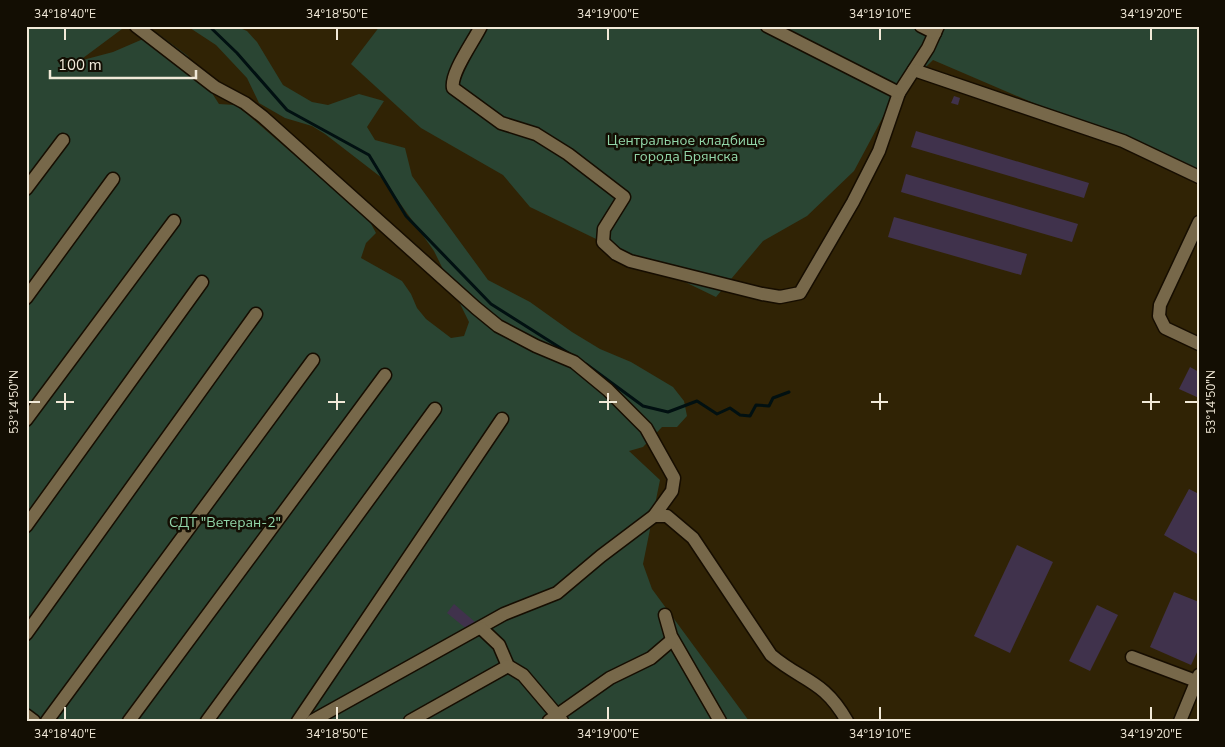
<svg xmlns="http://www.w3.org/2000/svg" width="1225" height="747" font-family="'Nunito Sans',sans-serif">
<rect width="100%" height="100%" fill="#302305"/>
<g fill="#2a4533">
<polygon points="26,26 126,26 79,61 113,52 157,33 188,56 219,104 235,105 247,114 369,220 376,233 366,243 361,258 402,281 411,294 417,308 426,319 451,338 464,336 469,322 434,251 382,178 325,134 312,126 285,118 259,103 247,78 216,45 187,26 235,26 247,31 257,42 283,85 312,102 328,105 359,94 384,101 367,127 375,140 405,148 412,176 488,280 530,302 572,332 600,349 631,362 673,387 684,401 687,416 677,427 662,427 643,447 629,451 660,480 643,564 652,589 749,721 26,721"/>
<polygon points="380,26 1199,26 1199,174 933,60 892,100 854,171 807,216 763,241 716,297 530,207 503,175 421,128 351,64"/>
</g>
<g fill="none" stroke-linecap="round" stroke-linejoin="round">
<g stroke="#011011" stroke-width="3">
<polyline points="209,26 237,53 287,110 369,155 406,216 491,304 570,354"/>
<polyline points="586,364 643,406 668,412 697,401 717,414 730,408 740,415 750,416 756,405 769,406 773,398 789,392"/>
</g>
</g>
<g fill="#40324c">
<polygon points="954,96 960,98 958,105 951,103"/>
<polygon points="916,131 1089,183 1084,198 911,147"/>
<polygon points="906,174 1078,224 1072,242 901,192"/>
<polygon points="894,217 1027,254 1021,275 888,237"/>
<polygon points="1190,367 1199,372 1199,398 1179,389"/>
<polygon points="1189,489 1199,494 1199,555 1164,535"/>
<polygon points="1017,545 1053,562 1010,653 974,636"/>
<polygon points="1174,592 1199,602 1199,648 1191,665 1150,647"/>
<polygon points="454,604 475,622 468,630 447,613"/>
<polygon points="1097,605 1118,615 1090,671 1069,661"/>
</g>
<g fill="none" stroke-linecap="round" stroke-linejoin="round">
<g stroke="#160d00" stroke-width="15">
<g id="minor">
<polyline points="136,26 215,87 245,103 263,117 476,308 498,326 536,346 574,362 608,390 646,428 674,478 672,491 654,516 601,556 557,593 504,614 312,721"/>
<path d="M481,26c-7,15 -31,47 -28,62l48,35 35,11 32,20 56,43 -20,32 -1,13 13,12 14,7 132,33 18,3 20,-4 53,-91 26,-51 20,-58"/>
<polyline points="767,26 899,93 928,48 938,26"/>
<polyline points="921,26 935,33"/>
<polyline points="914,70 1123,141 1199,177"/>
<polyline points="26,189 63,140"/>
<polyline points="1199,222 1160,305 1159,316 1165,328 1199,344"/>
<polyline points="26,298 113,179"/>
<polyline points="26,420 174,221"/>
<path d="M654,516h13l26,22 78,117c32,27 52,24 76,66"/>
<polyline points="26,526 202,282"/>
<polyline points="665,615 671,636 720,721"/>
<polyline points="481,628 499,645 508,666 523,675 562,721"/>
<polyline points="26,634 256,314"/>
<polyline points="1132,657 1196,681"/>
<polyline points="26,715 34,721"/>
<polyline points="47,721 313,360"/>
<polyline points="129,721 385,375"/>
<polyline points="207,721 435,409"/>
<polyline points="298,721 502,419"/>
<polyline points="410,721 508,666"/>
<polyline points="549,721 610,678 651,658 672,640"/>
<polyline points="1180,721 1199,675"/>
</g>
</g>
<use href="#minor" stroke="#77684a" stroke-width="12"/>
</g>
<path fill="none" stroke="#f1e9d8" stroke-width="2" d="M65,28v12M337,28v12M608,28v12M880,28v12M1151,28v12M65,393v17M337,393v17M608,393v17M880,393v17M1151,393v17M28,402h12M56,402h18M328,402h17M599,402h18M871,402h17M1142,402h18M1185,402h13M65,707v13M337,707v13M608,707v13M880,707v13M1151,707v13"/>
<g text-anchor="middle" stroke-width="5" stroke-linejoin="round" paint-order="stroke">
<g font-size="14" fill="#92d6a9" stroke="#130e03">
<text x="686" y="145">Центральное кладбище<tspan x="686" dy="16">города Брянска</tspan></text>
<text x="225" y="527">СДТ "Ветеран-2"</text>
</g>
</g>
<rect width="1225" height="747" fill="none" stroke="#130e03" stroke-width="55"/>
<path d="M50 70v8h146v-8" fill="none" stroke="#f1e9d8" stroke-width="2.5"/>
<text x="58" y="70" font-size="15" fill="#f1e9d8" stroke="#130e03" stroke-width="4" paint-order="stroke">100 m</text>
<rect x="28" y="28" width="1170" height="692" fill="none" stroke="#f1e9d8" stroke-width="2"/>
<g font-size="12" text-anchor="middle" fill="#f1e9d8">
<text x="65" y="18">34°18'40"E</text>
<text x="337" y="18">34°18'50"E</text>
<text x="608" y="18">34°19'00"E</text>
<text x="880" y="18">34°19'10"E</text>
<text x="1151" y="18">34°19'20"E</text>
<text transform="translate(14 402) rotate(-90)" y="4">53°14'50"N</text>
<text transform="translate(1211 402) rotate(-90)" y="4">53°14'50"N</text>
<text x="65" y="738">34°18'40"E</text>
<text x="337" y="738">34°18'50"E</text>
<text x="608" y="738">34°19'00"E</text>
<text x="880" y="738">34°19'10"E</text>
<text x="1151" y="738">34°19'20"E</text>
</g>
</svg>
